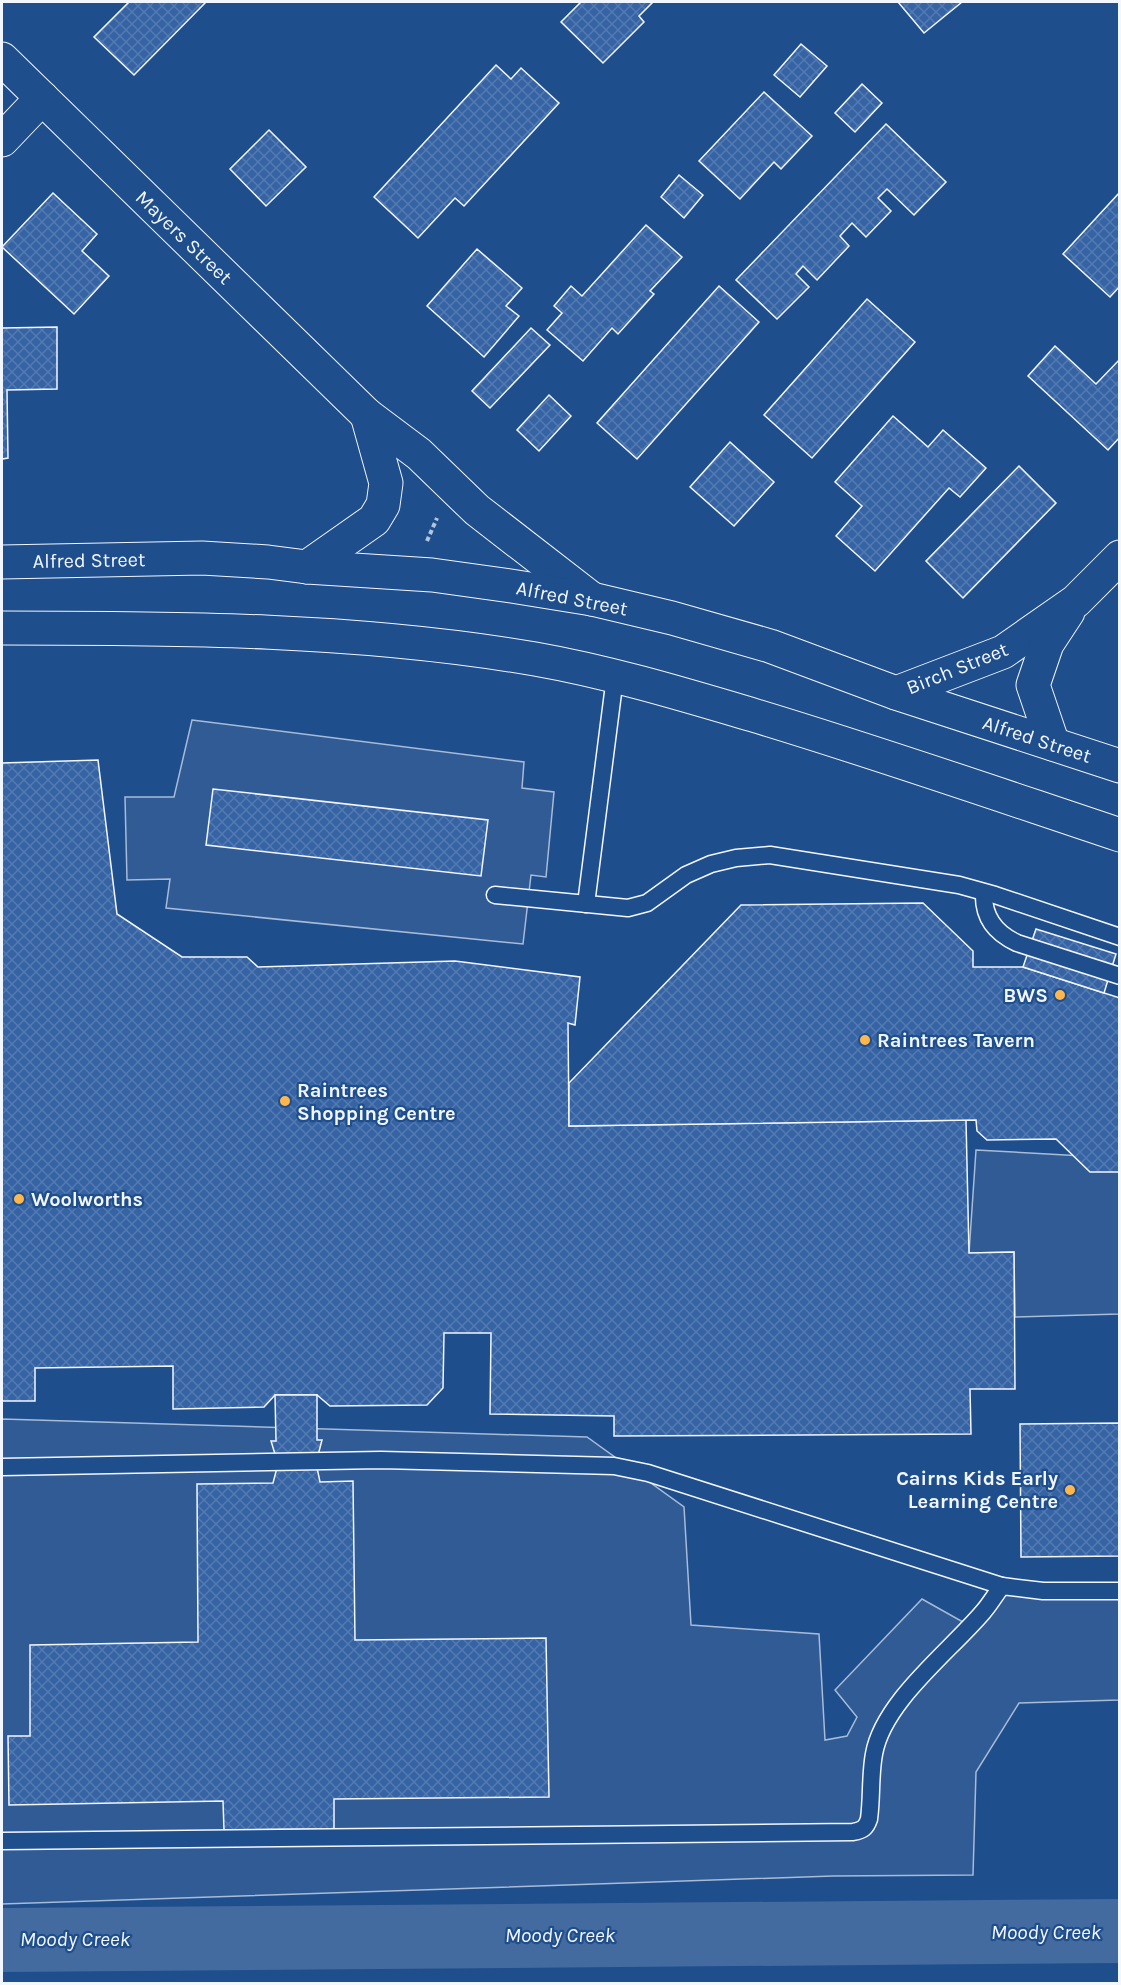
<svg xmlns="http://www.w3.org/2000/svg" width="1121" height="1985" font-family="Karla,sans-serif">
<defs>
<pattern id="building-cross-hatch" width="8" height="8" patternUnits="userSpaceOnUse" patternTransform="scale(1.5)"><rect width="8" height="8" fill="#3563a3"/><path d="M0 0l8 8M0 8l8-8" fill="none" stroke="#537ab1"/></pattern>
</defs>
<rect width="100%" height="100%" fill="#1f4e8c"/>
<g fill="#305b95" stroke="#a8bbd7" stroke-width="1.5">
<polygon points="192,720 524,762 522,788 554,792 546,877 531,875 523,944 166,908 170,879 127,880 125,797 174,797"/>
<polygon points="976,1150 1119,1158 1119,1314 1015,1317 1014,1252 969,1253"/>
<polygon points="2,1419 587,1437 684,1507 691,1625 819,1634 825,1740 847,1736 857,1717 835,1690 922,1599 970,1626 1002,1586 1119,1587 1119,1700 1019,1703 976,1772 973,1875 833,1876 2,1904"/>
</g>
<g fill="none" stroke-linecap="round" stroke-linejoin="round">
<polyline stroke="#446ba0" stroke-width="64" points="2,1940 1120,1931"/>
</g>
<g fill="url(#building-cross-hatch)" stroke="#f2f6ff" stroke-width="1.5">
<polygon points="129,2 206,2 134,75 94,37"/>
<polygon points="581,2 653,2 639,16 644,22 603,63 561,22"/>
<polygon points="898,2 962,2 924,33"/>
<polygon points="801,44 827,66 800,97 774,75"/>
<polygon points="496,65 511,79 521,68 559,103 464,206 455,198 418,238 374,197"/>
<polygon points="862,84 882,103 855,132 835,113"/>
<polygon points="764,92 812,136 781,169 774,162 740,199 699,161"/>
<polygon points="886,124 946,182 914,215 887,189 878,198 891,211 866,237 852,223 840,236 849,246 817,280 803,266 796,274 809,287 777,319 736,280"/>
<polygon points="269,130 306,167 266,206 230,169"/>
<polygon points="679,175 703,195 684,218 661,197"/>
<polygon points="1120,192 1120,286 1110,297 1063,254"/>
<polygon points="53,193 97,234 82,251 109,276 74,314 2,247"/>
<polygon points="646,225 682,257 650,291 654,294 618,334 612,328 583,361 547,330 562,313 554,306 571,286 582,296"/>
<polygon points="477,249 522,288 506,306 519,316 484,357 427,306"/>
<polygon points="719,286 759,322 637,459 597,423"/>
<polygon points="867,299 915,342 812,458 764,415"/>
<polygon points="57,327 57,389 7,390 8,458 2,459 2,328"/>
<polygon points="531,328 550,345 490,408 472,391"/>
<polygon points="1055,346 1096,384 1120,359 1120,437 1108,450 1028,376"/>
<polygon points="549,395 571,416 539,451 517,430"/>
<polygon points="893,416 928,447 943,430 986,468 960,497 949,488 875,571 836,536 862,506 835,482"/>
<polygon points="730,442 774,482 734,526 690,487"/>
<polygon points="1019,466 1056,503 963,598 926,561"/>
<polygon points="98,760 117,914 182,957 247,957 258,967 455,961 580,977 575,1025 568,1023 569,1126 966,1120 969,1253 1014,1252 1015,1389 970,1389 971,1434 614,1436 614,1416 490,1414 491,1333 444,1333 443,1388 427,1405 330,1406 317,1395 275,1395 264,1407 173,1409 173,1366 35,1368 35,1401 2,1401 2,763"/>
<polygon points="213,789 488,820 481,876 206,845"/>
<polygon points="923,903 973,951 973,967 1023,967 1120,998 1120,1172 1090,1172 1056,1139 987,1140 977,1131 976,1120 569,1126 569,1083 741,905"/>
<polygon points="1036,929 1116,954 1104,993 1023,967"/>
<polygon points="275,1395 317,1395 317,1440 322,1440 316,1463 320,1482 353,1481 355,1640 546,1638 549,1797 334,1799 334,1829 224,1830 223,1801 9,1805 8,1736 30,1736 30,1645 198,1642 197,1484 273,1483 278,1464 271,1441 276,1441"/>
<polygon points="1120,1423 1120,1556 1021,1557 1020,1424"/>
</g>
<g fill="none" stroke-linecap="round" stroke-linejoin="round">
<g stroke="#f2f6ff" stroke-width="19">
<g id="lane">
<path d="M984,893c-1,24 11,40 33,50l103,33"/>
<polyline points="495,895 628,908 647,903 686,875 711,864 736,858 770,855 959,885 995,895 1120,937"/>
<polyline points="586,904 615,677"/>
<polyline points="2,1467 381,1460 614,1466 648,1473 1002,1586"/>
<path d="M2,1841l851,-9c10,-2 13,-4 16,-13 3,-22 1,-44 5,-65 9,-52 75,-102 109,-142 7,-8 12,-17 19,-26l41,5h77"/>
</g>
</g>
<g stroke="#f2f6ff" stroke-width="35">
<g id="street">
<polyline points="2,59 367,415 419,454 477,510 592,599"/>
<polyline points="2,140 42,98"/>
<polyline points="307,567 374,520 383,505 386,483 367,415"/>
<polyline points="896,693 1003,652 1076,601 1120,557"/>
<polyline points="1053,744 1033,685 1047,644 1068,612"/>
</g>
</g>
<g stroke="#f2f6ff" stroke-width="35">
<g id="primary">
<polyline points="2,562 202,558 268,562 307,567 432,575 511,586 592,599 672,618 770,646 896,693 1120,766"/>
<path d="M2,628c178,0 357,1 533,31 74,13 147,35 218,56 123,37 244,79 367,120"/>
</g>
</g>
<polyline stroke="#b3c4dc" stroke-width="4" stroke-dasharray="4.5 3" stroke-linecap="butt" points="427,541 437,518"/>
<use href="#lane" stroke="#1f4e8c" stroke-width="16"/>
<use href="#street" stroke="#1f4e8c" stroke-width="33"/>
<use href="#primary" stroke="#1f4e8c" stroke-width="33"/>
</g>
<g fill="#ffb74d" stroke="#1f4e8c" stroke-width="2">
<circle cx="1060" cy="995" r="6"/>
<circle cx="865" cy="1040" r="6"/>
<circle cx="285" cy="1101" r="6"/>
<circle cx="19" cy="1199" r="6"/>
<circle cx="1070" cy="1490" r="6"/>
</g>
<g text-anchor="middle" stroke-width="4.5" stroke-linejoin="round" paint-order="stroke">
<g font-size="20" fill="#f2f6ff" stroke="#1f4e8c">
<text transform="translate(184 237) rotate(44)" y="7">Mayers Street</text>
<text transform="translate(89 560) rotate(-1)" y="7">Alfred Street</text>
<text transform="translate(572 598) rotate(11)" y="7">Alfred Street</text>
<text transform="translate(957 668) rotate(-22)" y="7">Birch Street</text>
<text transform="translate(1037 739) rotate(18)" y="7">Alfred Street</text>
</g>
<g font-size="20" font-weight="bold" fill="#f2f6ff" stroke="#1f4e8c" text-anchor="start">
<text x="1048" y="1002" text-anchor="end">BWS</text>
<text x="877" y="1047">Raintrees Tavern</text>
<text x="297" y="1097">Raintrees<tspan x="297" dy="23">Shopping Centre</tspan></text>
<text x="31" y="1206">Woolworths</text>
<text x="1058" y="1485" text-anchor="end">Cairns Kids Early<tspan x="1058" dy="23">Learning Centre</tspan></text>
</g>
<g font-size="21" font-style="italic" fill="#f2f6ff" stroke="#1f4e8c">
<text x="1046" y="1939">Moody Creek</text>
<text x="560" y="1942">Moody Creek</text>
<text x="75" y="1946">Moody Creek</text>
</g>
</g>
<rect width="1121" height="1985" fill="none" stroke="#f2f6ff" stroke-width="6"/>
</svg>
